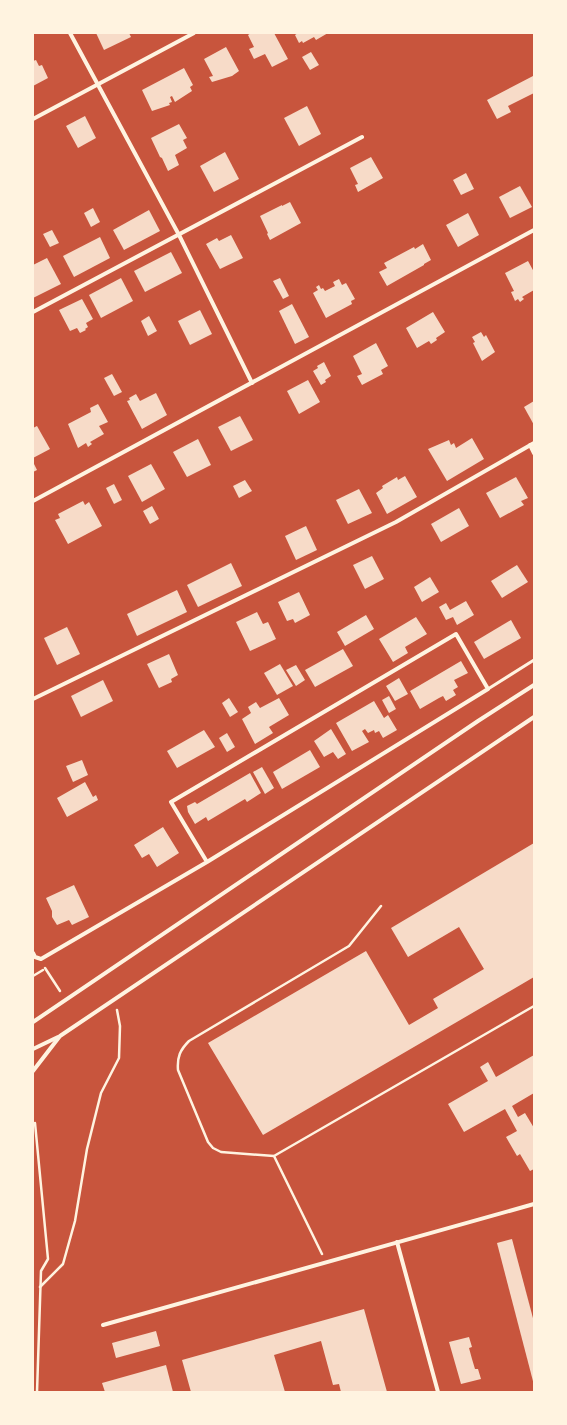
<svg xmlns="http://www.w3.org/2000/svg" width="567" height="1425" font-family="Commissioner,sans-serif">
<rect width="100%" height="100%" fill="#c8553d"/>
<g fill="#f7dbc8">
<polygon points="96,33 129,33 131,37 104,50"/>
<polygon points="251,33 274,33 288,59 272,67 265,54 254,59 249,49 254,47 248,35"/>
<polygon points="298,33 328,33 316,40 314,37 303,43 302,41 299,43 295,35"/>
<polygon points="226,47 239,71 232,76 212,82 209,77 213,76 204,59"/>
<polygon points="311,52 319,65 310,70 302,57"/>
<polygon points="36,60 39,66 42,65 48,78 33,86 33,61"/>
<polygon points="184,68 193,85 190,87 192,91 175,102 172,96 170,97 172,102 169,103 170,105 152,111 142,90"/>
<polygon points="533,76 534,79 534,93 508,106 511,112 497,119 487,100"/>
<polygon points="307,106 321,134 299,146 284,118"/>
<polygon points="85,116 96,138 78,148 66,126"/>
<polygon points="179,124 187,138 183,140 187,148 175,155 179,165 168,171 162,158 160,157 151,138"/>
<polygon points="225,152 239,179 214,192 200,166"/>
<polygon points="371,157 383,178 358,192 355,185 358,184 350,168"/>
<polygon points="466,173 474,189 461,195 453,180"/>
<polygon points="520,186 532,207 510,218 499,197"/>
<polygon points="290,202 301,223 270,240 267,234 268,233 260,216 282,205 282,206"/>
<polygon points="93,208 100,222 91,227 84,213"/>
<polygon points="149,210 160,231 124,250 113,230"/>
<polygon points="468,213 479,235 458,247 446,225"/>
<polygon points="52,230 59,243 50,247 43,234"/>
<polygon points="231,235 243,258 220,269 206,244 217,238 219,241"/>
<polygon points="100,237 110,258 74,277 63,256"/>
<polygon points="423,244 431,260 424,264 424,265 387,286 379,272 387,268 384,263 414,247 415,249"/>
<polygon points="171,252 182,273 145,292 134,271"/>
<polygon points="47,258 61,284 33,298 33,265"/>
<polygon points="528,261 534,272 534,290 522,297 524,299 520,302 518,299 515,301 511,292 514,291 505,273"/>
<polygon points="121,278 133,301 101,318 89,295"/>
<polygon points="280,278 289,296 283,299 273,281"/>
<polygon points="339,279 342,285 346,283 355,299 351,301 352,304 326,318 313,293 318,290 316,287 319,285 321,289 323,288 325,291 335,286 333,282"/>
<polygon points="82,299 93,319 86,323 88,327 85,329 86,330 80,333 77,328 70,331 59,310"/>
<polygon points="292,304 309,337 295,344 279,311"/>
<polygon points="200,310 212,334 190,345 178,321"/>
<polygon points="433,312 445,332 436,338 437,340 431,344 429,341 417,348 406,328"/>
<polygon points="149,316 157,331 148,336 141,321"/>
<polygon points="481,332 484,337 486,335 495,352 482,361 473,343 475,342 472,337"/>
<polygon points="376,343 388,366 381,370 383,374 362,385 357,376 362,374 353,356"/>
<polygon points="324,362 331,376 325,380 326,382 321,385 313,371 318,368 317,366"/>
<polygon points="112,374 122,392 114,396 104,378"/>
<polygon points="308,380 320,402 299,414 287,391"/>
<polygon points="156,393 167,415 142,429 127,401 130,400 129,398 136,394 140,401"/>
<polygon points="534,401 534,425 524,407"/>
<polygon points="98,404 108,422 99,426 104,434 90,442 92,444 88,447 86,443 78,448 68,424 91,412 90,408"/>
<polygon points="240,416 253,440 231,451 218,427"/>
<polygon points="37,426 50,449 33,458 33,428"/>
<polygon points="472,438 484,459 447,481 428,449 449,440 451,445 454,443 456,448"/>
<polygon points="198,439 211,465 187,477 173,452"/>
<polygon points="33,462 37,470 33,472"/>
<polygon points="151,464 165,489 142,502 128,476"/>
<polygon points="405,476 417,497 387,514 376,493 383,488 382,486 397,477 398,480"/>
<polygon points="516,477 528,498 521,501 524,505 500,518 486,493"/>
<polygon points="245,480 252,491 239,498 233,486"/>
<polygon points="114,484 122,500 114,504 106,488"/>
<polygon points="359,489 372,513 348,524 336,500"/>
<polygon points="83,501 85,505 89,502 102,526 68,544 55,520 60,518 58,514"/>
<polygon points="152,506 159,519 150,524 143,511"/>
<polygon points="459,508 469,526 441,542 431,524"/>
<polygon points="306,526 317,550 296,560 285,536"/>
<polygon points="372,556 384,579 365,589 353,565"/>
<polygon points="231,563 242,586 198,607 187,585"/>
<polygon points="517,565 528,582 502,598 491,581"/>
<polygon points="430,577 439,592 422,602 414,587"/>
<polygon points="177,590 187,612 137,636 127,614"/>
<polygon points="299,592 310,615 295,623 293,619 287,621 278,602"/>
<polygon points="466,601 474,615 457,625 453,617 446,620 439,607 446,603 450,610"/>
<polygon points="257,612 263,624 268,622 276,639 250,651 236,622"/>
<polygon points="366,615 374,629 345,646 337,632"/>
<polygon points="416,617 427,634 405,647 408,653 393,662 379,639"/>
<polygon points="511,620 521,638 484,659 474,642"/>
<polygon points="67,627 80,654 57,665 44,638"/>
<polygon points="343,649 353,666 315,687 305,670"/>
<polygon points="169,654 178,675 171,679 172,682 159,688 147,664"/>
<polygon points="461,661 468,673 454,680 458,687 453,690 456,695 446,701 443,696 439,698 420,709 410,691"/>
<polygon points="280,664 293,686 277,695 264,673"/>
<polygon points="296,665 305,680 296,686 286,670"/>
<polygon points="399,678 408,694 395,701 386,686"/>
<polygon points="103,680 113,701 81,717 71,696"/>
<polygon points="389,696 396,709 389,713 382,700"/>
<polygon points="229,698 238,712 230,717 222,703"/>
<polygon points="279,698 289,715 269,727 273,733 255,744 242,719 251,713 248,707 256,702 260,708"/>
<polygon points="374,701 384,718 388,715 397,730 383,738 379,731 375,733 374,730 368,733 365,729 362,731 369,742 352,751 336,723"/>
<polygon points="331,729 346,754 338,759 333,752 324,757 314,741"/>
<polygon points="204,730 215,747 177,768 167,751"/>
<polygon points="227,733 235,747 227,752 219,738"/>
<polygon points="310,750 320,767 282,789 273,772"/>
<polygon points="82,760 88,775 73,782 66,766"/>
<polygon points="262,767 274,788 265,794 253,772"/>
<polygon points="250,773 261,793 247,802 245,799 208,821 206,817 195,824 188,812 187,806 195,802 197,804"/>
<polygon points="85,782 93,797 96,795 98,800 67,817 57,798"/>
<polygon points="163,827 179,853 157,867 149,854 142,858 134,845"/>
<polygon points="534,843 534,977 263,1135 208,1043 366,951 409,1025 438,1008 433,999 484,969 459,927 408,957 391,928"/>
<polygon points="74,885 89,917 72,925 69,920 57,925 52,917 52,911 46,898"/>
<polygon points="534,1055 534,1093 512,1106 518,1117 525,1113 534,1128 534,1169 530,1171 520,1154 517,1156 506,1137 517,1131 505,1109 464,1132 448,1104 488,1081 480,1067 488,1062 496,1077"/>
<polygon points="512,1239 534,1322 534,1385 497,1243"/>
<polygon points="364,1309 387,1392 341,1392 339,1384 333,1385 321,1341 274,1355 285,1392 191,1392 182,1360"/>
<polygon points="156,1331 160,1346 116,1358 112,1343"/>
<polygon points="469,1337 472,1347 469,1348 472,1359 475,1369 478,1369 481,1379 461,1384 449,1342"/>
<polygon points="166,1365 173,1392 105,1392 102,1383"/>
</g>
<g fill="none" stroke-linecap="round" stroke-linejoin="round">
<g stroke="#fff3e0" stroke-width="2.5">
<polyline points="45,968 60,991"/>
<polyline points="33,976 43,970"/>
<polyline points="35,1123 48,1259 41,1271 37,1392"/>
<polyline points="274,1156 534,1006"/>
<path d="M322,1254l-48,-98 -53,-4 -8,-4 -5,-6 -30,-72c-1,-13 2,-20 11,-29l160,-95 32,-40"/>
<polyline points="40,1287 63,1264 75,1221 87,1149 101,1093 119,1058 120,1026 117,1010"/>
</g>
<polyline stroke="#fff3e0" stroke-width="3" points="488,689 534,660"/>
<g stroke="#fff3e0" stroke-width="4">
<polyline points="70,33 179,235 252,383"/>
<polyline points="33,119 194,33"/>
<polyline points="33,312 362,137"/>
<polyline points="530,445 534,453"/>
<polyline points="33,501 534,230"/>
<polyline points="33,699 396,522 534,443"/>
<polyline points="33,953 35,957 41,959 207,862 488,689 456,634 171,802 207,862"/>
<polyline points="33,1022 478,721 534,685"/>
<polyline points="33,1049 58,1037"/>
<polyline points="33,1071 60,1036 534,717"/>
<polyline points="397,1242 438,1392"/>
<polyline points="103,1325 534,1204"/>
</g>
<polyline stroke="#e9b49f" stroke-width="1" points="33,1221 33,1318"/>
</g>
<rect width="567" height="1425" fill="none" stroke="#fff3e0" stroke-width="68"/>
</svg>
